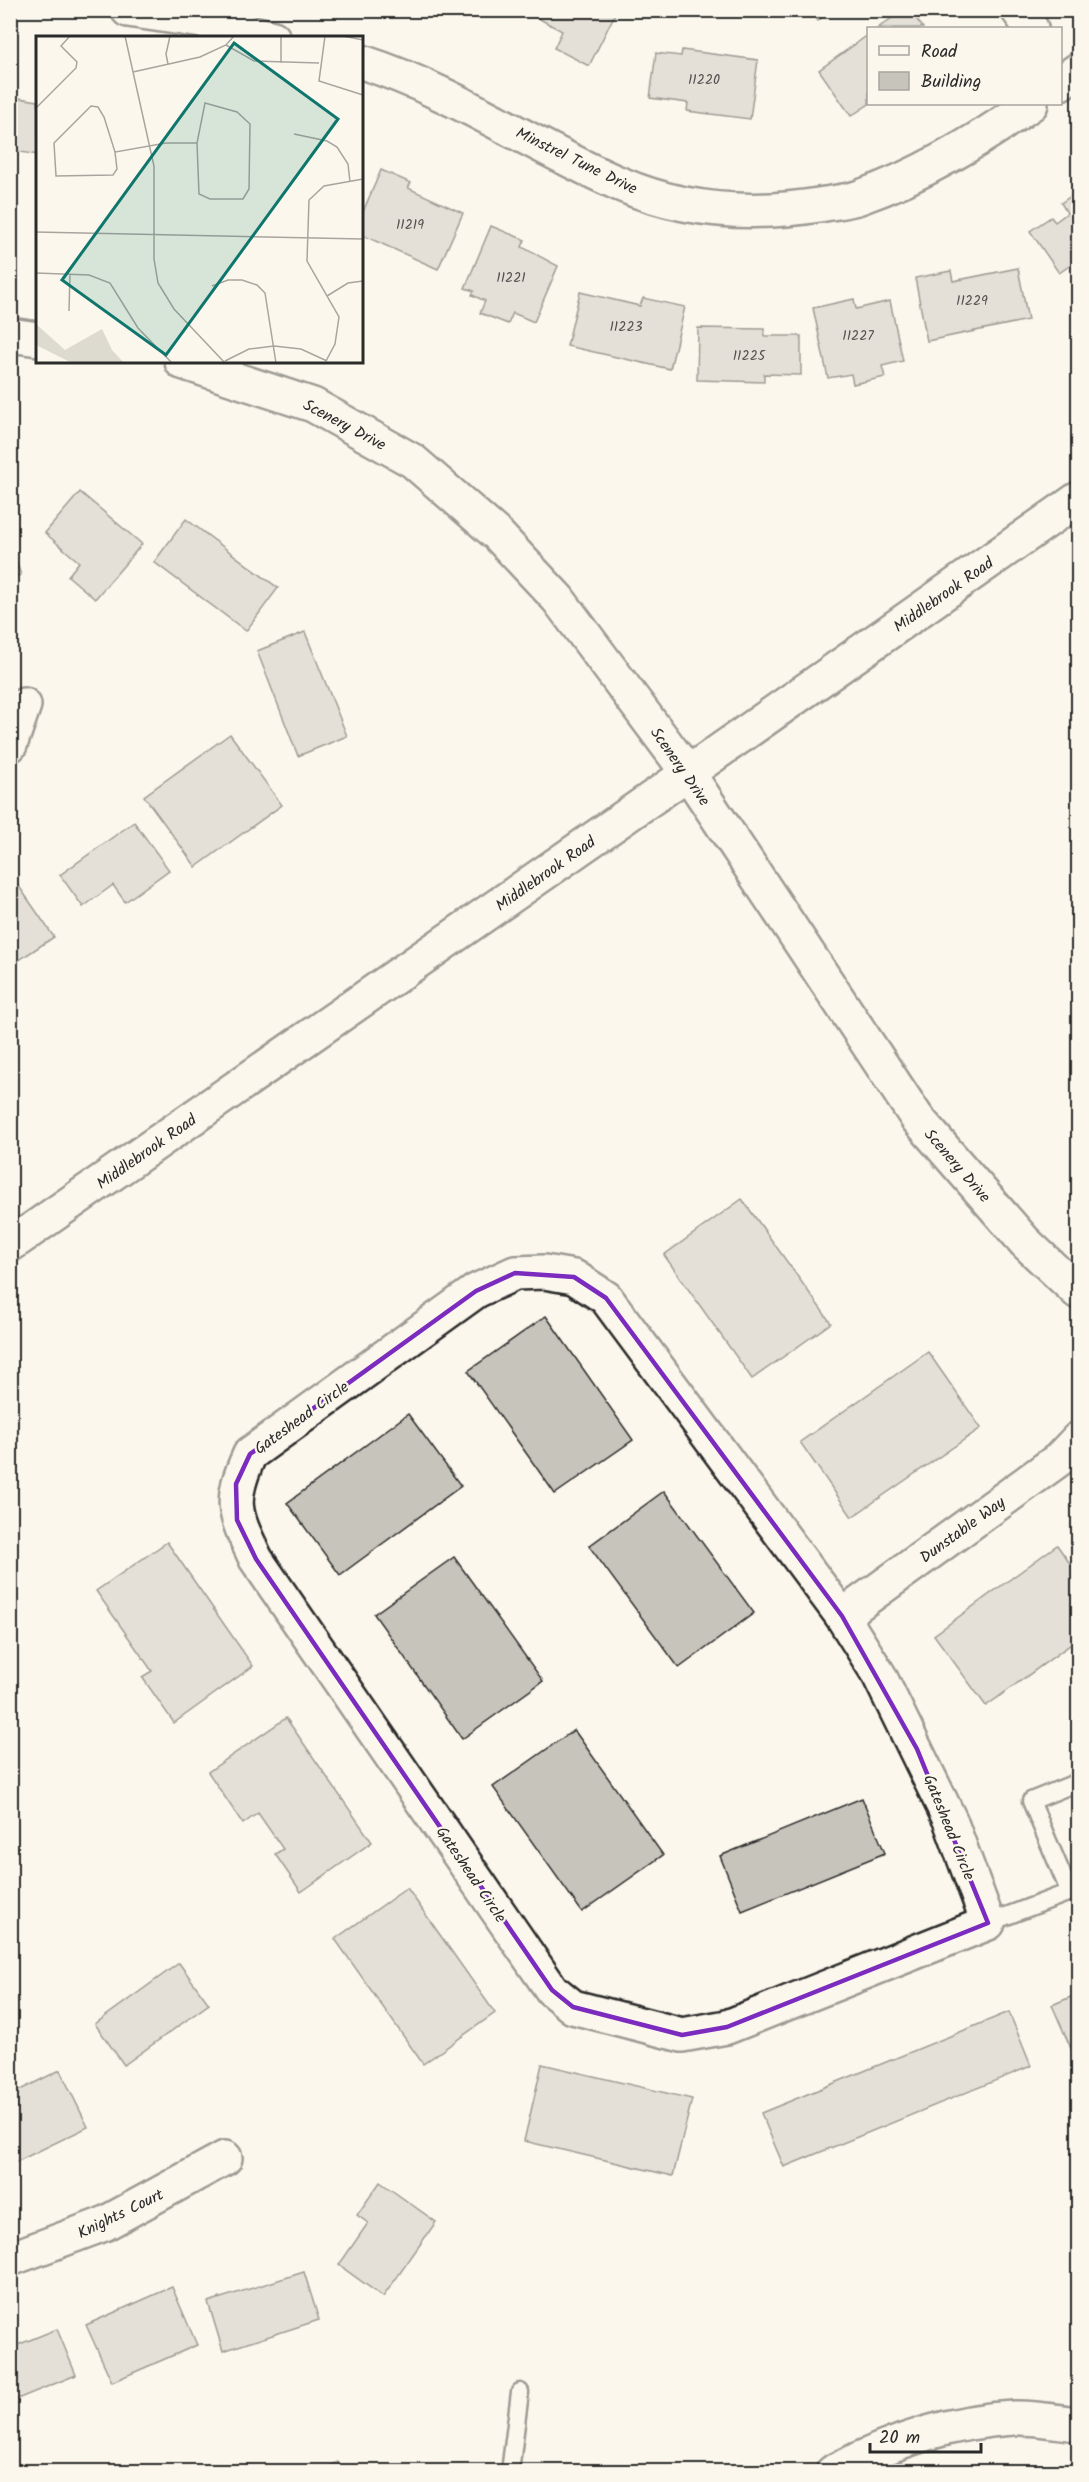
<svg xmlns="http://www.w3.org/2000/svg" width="1089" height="2482" font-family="Kalam,sans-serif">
<rect width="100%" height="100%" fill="#fbf7ec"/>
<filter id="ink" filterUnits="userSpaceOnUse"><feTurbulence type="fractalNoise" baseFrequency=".0167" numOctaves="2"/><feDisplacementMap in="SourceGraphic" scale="12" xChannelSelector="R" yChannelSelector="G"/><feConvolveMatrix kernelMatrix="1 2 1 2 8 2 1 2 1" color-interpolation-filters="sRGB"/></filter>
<g filter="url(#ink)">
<g fill="#c7c4bc" stroke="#2b2b2b" stroke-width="1.5">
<polygon points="523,10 617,10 589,66 554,48 562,31"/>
<polygon points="810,10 831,10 818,21"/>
<polygon points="903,10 910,10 923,28 878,28"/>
<polygon points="868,35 869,104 851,116 819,70"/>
<polygon points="682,50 758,60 750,119 687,111 688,103 650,98 656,53 681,56"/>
<polygon points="13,97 38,101 38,155 10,150"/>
<polygon points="381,170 411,183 408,188 463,213 438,269 362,235 362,214"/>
<polygon points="1078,191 1078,260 1059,273 1030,231 1051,217 1055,222 1067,213 1061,203"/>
<polygon points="491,226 525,240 522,247 558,266 534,322 513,313 508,324 480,313 485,301 472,295 474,291 465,288"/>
<polygon points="1018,268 1028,320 927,341 915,278 951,271 953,281"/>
<polygon points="580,292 640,306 643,298 685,307 670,369 567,346"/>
<polygon points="854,299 856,309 890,301 903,361 882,366 885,377 853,384 851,374 828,378 813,308"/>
<polygon points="698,328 764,329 764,336 801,336 801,375 764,374 764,382 697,380"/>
<polygon points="80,492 142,544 95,599 68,576 79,562 45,533"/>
<polygon points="186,519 278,588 246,631 154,562"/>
<polygon points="10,544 21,575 10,578"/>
<polygon points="305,632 347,736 298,756 257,651"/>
<polygon points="230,734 282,805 196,867 144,796"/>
<polygon points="134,822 169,870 125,902 113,885 83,907 60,875"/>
<polygon points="16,882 54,937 10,966 10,885"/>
<polygon points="742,1199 831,1323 752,1379 664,1255"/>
<polygon points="546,1316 633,1440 555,1494 468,1371"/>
<polygon points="928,1352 981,1428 852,1517 800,1442"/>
<polygon points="408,1414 461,1486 340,1575 287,1503"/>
<polygon points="664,1491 754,1613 679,1668 589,1546"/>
<polygon points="167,1542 253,1666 174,1723 142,1677 152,1671 96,1591"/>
<polygon points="1057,1545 1078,1575 1078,1639 986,1706 934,1635"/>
<polygon points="454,1557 543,1681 462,1739 374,1614"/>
<polygon points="286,1718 372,1842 301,1892 275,1854 283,1849 258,1813 243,1824 208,1772"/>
<polygon points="574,1730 663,1855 582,1912 493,1787"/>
<polygon points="862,1798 885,1853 742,1911 720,1856"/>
<polygon points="407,1888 495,2013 423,2064 335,1939"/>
<polygon points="179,1963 209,2004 124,2065 95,2024"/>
<polygon points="1078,1994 1078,2059 1076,2060 1052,2005"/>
<polygon points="1009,2012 1031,2066 784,2167 761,2113"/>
<polygon points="542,2064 692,2099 673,2176 524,2141"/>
<polygon points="60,2070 88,2127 10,2165 10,2095"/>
<polygon points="380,2182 436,2222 383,2297 339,2265 368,2223 357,2215"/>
<polygon points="304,2272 319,2320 223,2351 208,2302"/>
<polygon points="172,2287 197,2345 112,2382 86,2325"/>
<polygon points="57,2329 76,2375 10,2402 10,2348"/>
<polygon points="338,2462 342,2472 317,2472"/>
</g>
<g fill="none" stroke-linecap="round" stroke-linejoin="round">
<g stroke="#2b2b2b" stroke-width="21">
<g id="service">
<polyline points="1070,1893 1031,1801 1078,1782"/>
<polyline points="988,1923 1078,1889"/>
<polyline points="510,2472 520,2392"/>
</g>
</g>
<g stroke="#2b2b2b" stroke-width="38">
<g id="minor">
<polyline points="128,10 209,22 273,38"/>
<polyline points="1018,10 1031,28"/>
<path d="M362,62c91,29 170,84 258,122 65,28 136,32 205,20 11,-2 24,-3 35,-7 62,-22 118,-56 171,-93"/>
<polyline points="1060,83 1078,70"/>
<polyline points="10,745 24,705"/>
<polyline points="10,1245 688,773"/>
<path d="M544,1272l30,5 32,21 236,318 37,59 71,145 38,103 -261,104 -45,8 -109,-28 -21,-17 -296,-431c-22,-46 -28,-57 -6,-105l226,-163 39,-18z"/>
<polyline points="842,1616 1058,1460 1078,1439"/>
<polyline points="10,2259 104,2224 225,2158"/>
<path d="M833,2472c57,-30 117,-51 181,-54 21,-1 44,4 64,6"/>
</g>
</g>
<g stroke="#2b2b2b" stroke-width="38">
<g id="tertiary">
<polyline points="10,335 38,339"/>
<polyline points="182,362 313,405 413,461 498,535 558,599 688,773 917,1118 1025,1242 1078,1292"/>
<polyline points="688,773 1078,499"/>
</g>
</g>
<use href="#service" stroke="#fbf7ec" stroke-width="16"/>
<use href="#minor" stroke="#fbf7ec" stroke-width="33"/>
<use href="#tertiary" stroke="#fbf7ec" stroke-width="33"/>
</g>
</g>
<path d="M0 0H1089V2482H0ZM515,1273l59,4 32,21 236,318 75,133 71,174 -261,104 -45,8 -109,-28 -21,-17 -296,-431 -19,-39 -1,-36 14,-30 226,-163z" fill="#fbf7ec" fill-opacity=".55" fill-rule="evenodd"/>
<path fill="none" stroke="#7b2cbf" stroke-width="4.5" stroke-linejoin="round" d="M515,1273l59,4 32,21 236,318 75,133 71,174 -261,104 -45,8 -109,-28 -21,-17 -296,-431 -19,-39 -1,-36 14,-30 226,-163z"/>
<g text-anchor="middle" stroke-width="4.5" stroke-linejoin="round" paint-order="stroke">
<g font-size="14" fill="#52514f">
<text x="704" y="84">11220</text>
<text x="410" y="229">11219</text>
<text x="511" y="282">11221</text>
<text x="972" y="305">11229</text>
<text x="626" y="331">11223</text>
<text x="858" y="340">11227</text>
<text x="749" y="360">11225</text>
</g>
<g font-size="16" fill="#2b2b2b" stroke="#fbf7ec">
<text transform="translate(577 160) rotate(26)" y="6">Minstrel Tune Drive</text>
<text transform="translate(345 424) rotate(28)" y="6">Scenery Drive</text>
<text transform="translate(943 594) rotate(-35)" y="6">Middlebrook Road</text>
<text transform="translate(681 766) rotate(55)" y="6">Scenery Drive</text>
<text transform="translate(545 873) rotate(-35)" y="6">Middlebrook Road</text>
<text transform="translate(146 1151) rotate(-35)" y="6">Middlebrook Road</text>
<text transform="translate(958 1165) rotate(49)" y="6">Scenery Drive</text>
<text transform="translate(301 1417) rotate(-36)" y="6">Gateshead Circle</text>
<text transform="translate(962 1529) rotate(-36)" y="6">Dunstable Way</text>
<text transform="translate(950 1827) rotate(68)" y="6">Gateshead Circle</text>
<text transform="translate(472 1874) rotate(56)" y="6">Gateshead Circle</text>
<text transform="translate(120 2213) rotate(-26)" y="6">Knights Court</text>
</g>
</g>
<g transform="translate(36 36)">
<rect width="327" height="327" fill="#fbf7ec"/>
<path d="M0,288l29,26 37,-21 10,21 12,13h-52l-36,-18z" fill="#dddad0"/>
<path fill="none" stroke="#a8a59f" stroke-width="1.5" d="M89,0l29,130v93l4,24 16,26 51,54M289,0l-6,45 44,14M307,0l20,4M190,9l28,16 65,2M245,27v-27M132,28l-2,-10 4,-18M97,36l67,-15 26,-12 8,-9M169,67l32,9 13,12 -1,65 -6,10h-33l-11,-5 -2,-51zM0,72l40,-40 1,-6 -16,-16 9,-10M258,98l33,7 10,6 11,17 2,18M79,116l-11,-35 -6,-10 -7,-1 -37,37 2,33 57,-1 4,-6 -2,-17 51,-9h31M0,196l327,7M0,237l53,2 21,8 28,45 34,35M176,250l16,-6h14l15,5 8,8 11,70M291,260l21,-13 15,-2M33,275l1,-37M189,325l24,-12 25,-3 27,3 26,12M290,325l9,-17 4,-27 -32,-56 2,-61 15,-14 39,-7"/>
<path fill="#0f766e" fill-opacity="0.15" stroke="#0f766e" stroke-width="3" d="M198,7l104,76 -172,236 -104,-75z"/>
<rect width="327" height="327" fill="none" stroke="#2b2b2b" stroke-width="3"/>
</g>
<rect width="1089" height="2482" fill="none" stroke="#fbf7ec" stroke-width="36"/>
<rect x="18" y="18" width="1053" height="2446" fill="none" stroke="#2b2b2b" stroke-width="2" filter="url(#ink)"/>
<rect x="867" y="27" width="195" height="78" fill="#fbf7ec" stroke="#a8a59f" stroke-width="1.5"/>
<rect x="879" y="46" width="30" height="9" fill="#fbf7ec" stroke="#a8a59f" stroke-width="1.5"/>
<text x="921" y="57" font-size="18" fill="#2b2b2b">Road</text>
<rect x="879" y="72" width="30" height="18" fill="#c7c4bc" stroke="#a8a59f" stroke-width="1.5"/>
<text x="921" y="87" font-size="18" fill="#2b2b2b">Building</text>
<path d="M870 2443v9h111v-9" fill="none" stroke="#2b2b2b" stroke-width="3"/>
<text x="879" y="2443" font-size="18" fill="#2b2b2b" stroke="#fbf7ec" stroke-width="4.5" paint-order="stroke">20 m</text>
</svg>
